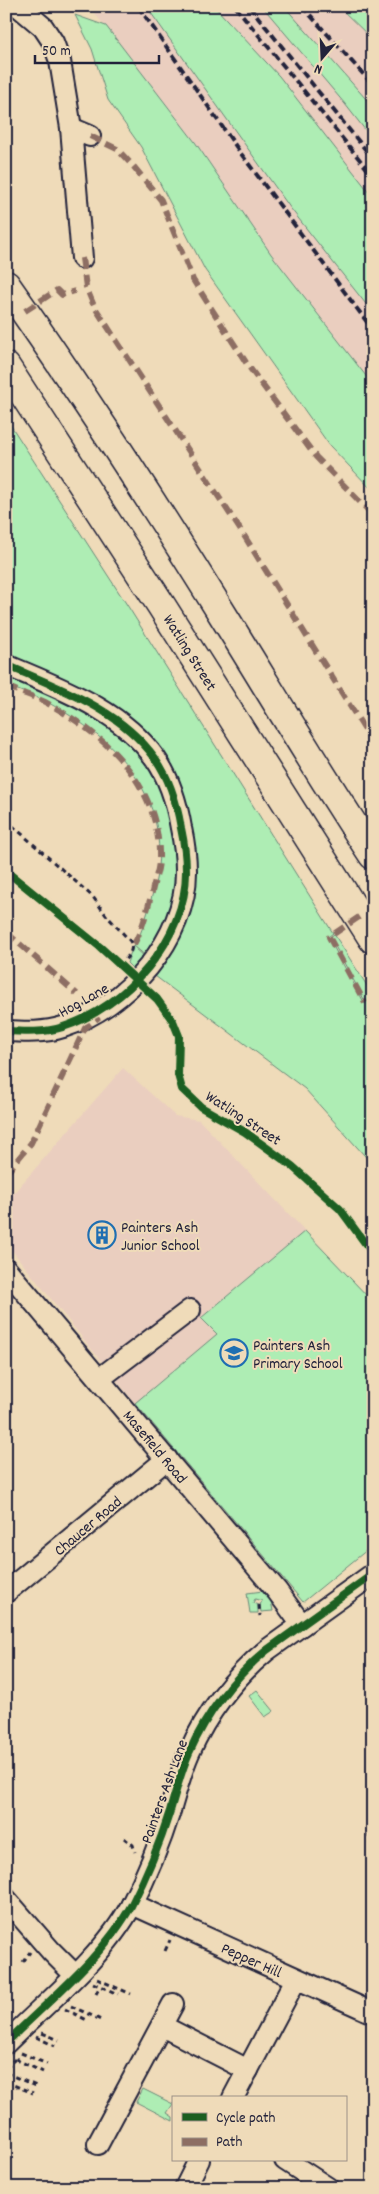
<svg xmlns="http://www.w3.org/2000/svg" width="379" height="2194" font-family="Dekko,sans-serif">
<rect width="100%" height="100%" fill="#efdbb9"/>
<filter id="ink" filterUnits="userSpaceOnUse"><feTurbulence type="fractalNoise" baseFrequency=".02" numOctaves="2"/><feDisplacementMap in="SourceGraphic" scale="10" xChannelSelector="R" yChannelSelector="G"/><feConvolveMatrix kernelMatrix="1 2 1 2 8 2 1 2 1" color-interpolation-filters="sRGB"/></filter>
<g filter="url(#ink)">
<g fill="#eacebf">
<polygon points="89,6 338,6 373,40 373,385 271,254 195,142"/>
<polygon points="123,1068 175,1116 199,1120 373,1302 373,1545 303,1602 135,1403 6,1243 6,1202"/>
</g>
<g fill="#aeedb4" stroke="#688878">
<polygon points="146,6 214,6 279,76 373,197 373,313 291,209"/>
<polygon points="262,6 284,6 373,107 373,140 345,104"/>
<polygon points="338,6 373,6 373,40"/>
<polygon points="75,15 106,26 195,142 271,254 373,385 373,491 330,446 205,270 141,147 108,100 92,49"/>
<polygon points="6,418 129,608 333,933 328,937 365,1004 366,1003 330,937 334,934 373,995 373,1165 305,1089 151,973 186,905 162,760 6,661"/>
<path d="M6,671l45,18 86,55 35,59 6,91 -31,63 -13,-11c10,-17 14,-35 19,-54 25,-89 -34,-152 -108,-191 -13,-6 -26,-10 -39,-16z"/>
<polygon points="133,946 146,958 136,969 132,968 127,963"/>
<polygon points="305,1231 373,1302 373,1545 303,1602 135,1403 217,1334 201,1318"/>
<polygon points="263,1591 271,1601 273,1611 261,1612 260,1605 262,1601 255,1599 253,1603 258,1605 258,1613 250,1613 247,1593"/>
<polygon points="257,1690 274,1711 265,1717 249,1696"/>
<polygon points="143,2089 173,2104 167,2113 173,2117 173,2121 136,2102"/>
</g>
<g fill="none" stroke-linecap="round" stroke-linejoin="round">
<g stroke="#22223b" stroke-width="24">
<g id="minor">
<polyline points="18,6 43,27 53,42 60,61 71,128 82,258"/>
<polyline points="71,128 90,136"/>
<path d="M6,665c53,23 114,44 149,93 15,21 22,46 26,70 3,14 5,28 5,42 1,69 -60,137 -123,157 -18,6 -38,5 -57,4"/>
<polyline points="6,1269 277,1591 302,1625"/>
<polyline points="99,1379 190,1310"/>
<polyline points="6,1592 167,1459"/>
<polyline points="6,1899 51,1951 75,1975"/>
<polyline points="132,1904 373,2013"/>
<polyline points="162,2026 248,2070"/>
<path d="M6,2043c41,-41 98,-87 125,-137 16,-31 29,-63 39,-95 6,-20 11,-40 19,-58 17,-39 45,-76 78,-103l106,-76"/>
<polyline points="233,2098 296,1979"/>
<polyline points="98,2144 173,2004"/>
<polyline points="285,2160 328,2188"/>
<polyline points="185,2188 199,2160"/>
</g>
</g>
<g stroke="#22223b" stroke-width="31">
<g id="highway">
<path d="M6,285c77,109 150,222 220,335 49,79 96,158 147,235"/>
<polyline points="6,367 161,605 373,939"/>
</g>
</g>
<g stroke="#22223b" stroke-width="3" stroke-dasharray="5 4" stroke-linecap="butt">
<path d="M6,820l87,77 13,18 24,26c5,9 -3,17 -9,23"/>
<polyline points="259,1605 260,1616"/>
<polyline points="373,1827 368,1830 373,1857"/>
<polyline points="124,1838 133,1845 135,1852"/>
<polyline points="165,1951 170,1940"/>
<polyline points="23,1962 30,1952"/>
<polyline points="97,1979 131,1994"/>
<polyline points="93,1983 118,1994"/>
<polyline points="96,1994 100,1986"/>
<polyline points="71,2006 101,2020"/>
<polyline points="65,2009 89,2021"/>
<polyline points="42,2033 59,2040"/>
<polyline points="36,2037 55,2046"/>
<polyline points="21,2053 47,2064"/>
<polyline points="16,2058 19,2061 43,2072"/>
<polyline points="6,2068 15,2059"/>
<polyline points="6,2073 36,2086"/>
<polyline points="6,2082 33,2093"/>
</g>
<use href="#minor" stroke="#efdbb9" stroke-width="20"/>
<use href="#highway" stroke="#efdbb9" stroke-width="28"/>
<g stroke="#22223b" stroke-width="4" stroke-dasharray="8 4" stroke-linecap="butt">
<polyline points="138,6 242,155 373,330"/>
<polyline points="235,6 373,176"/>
<polyline points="249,6 373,159"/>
<polyline points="302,6 373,85"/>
</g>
<g stroke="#8d6e63" stroke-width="6" stroke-dasharray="12 6" stroke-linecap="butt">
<polyline points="90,136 117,149 134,167 161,200 193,280 249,367 316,457 373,515"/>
<polyline points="82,258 86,287 94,306 245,537 373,743"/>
<polyline points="25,311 57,290 62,295 75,291"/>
<path d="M6,686c13,6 26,10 39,16 60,32 116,84 114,157 0,12 -5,22 -7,33 -5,19 -9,36 -19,54"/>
<polyline points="359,917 329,937 365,1003"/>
<polyline points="6,932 77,994"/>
<polyline points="6,1174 31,1143 85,1028 99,1017"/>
</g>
<g stroke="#efdbb9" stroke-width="11">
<g id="cycleway">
<path d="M6,665c53,23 114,44 149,93 15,21 22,46 26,70 3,14 5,28 5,42 1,69 -60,137 -123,157 -18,6 -38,5 -57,4"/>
<polyline points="6,871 100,947 157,999 173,1021 179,1036 178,1075 182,1089 201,1107 245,1132 292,1166 340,1209 373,1254"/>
<path d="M6,2043c41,-41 98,-87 125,-137 16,-31 29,-63 39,-95 6,-20 11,-40 19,-58 17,-39 45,-76 78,-103l106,-76"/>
</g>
</g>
<use href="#cycleway" stroke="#1b5e20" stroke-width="8"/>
</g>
</g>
<defs>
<g id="building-ring" transform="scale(1.4375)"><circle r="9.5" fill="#efdbb9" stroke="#1f6fb2" stroke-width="1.5"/><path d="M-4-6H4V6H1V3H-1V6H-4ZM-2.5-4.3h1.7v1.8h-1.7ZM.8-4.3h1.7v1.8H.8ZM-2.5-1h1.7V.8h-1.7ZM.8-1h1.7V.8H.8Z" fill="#1f6fb2"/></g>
<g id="school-ring" transform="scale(1.4375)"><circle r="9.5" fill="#efdbb9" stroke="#1f6fb2" stroke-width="1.5"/><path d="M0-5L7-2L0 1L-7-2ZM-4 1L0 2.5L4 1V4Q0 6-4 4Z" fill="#1f6fb2"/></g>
</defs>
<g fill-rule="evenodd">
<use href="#building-ring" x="102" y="1235"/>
<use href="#school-ring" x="234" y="1353"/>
</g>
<g text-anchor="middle" stroke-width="4" stroke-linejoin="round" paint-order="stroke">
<g font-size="16" fill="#22223b" stroke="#efdbb9">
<text transform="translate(191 652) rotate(58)" y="6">Watling Street</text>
<text transform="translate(83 999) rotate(-29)" y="6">Hog Lane</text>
<text transform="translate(244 1117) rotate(33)" y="6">Watling Street</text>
<text transform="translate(156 1446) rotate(50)" y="6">Masefield Road</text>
<text transform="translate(87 1525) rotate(-40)" y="6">Chaucer Road</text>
<text transform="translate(163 1791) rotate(-70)" y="6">Painters Ash Lane</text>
<text transform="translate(252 1959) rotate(24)" y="6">Pepper Hill</text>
</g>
<g font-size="16" fill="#22223b" stroke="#efdbb9" text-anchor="start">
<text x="121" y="1232">Painters Ash<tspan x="121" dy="18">Junior School</tspan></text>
<text x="253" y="1350">Painters Ash<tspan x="253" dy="18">Primary School</tspan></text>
</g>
</g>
<rect width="379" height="2194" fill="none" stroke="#efdbb9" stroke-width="25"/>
<rect x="12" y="12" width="354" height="2169" fill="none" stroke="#22223b" stroke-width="2" filter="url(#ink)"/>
<rect x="172" y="2096" width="175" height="65" fill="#efdbb9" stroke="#9d9187"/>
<rect x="182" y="2113" width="25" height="8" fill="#1b5e20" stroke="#9d9187"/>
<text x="216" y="2122" font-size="15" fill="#22223b">Cycle path</text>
<rect x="182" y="2138" width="25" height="8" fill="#8d6e63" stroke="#9d9187"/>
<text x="216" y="2146" font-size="15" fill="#22223b">Path</text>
<g transform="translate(322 58) rotate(199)" stroke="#efdbb9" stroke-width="4" paint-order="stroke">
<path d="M0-4L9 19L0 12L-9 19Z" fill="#22223b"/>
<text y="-8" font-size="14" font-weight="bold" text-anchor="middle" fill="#22223b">N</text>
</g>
<path d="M35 55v8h124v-8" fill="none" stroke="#22223b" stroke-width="2.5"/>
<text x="42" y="55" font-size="15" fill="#22223b" stroke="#efdbb9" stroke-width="4" paint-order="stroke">50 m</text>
</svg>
